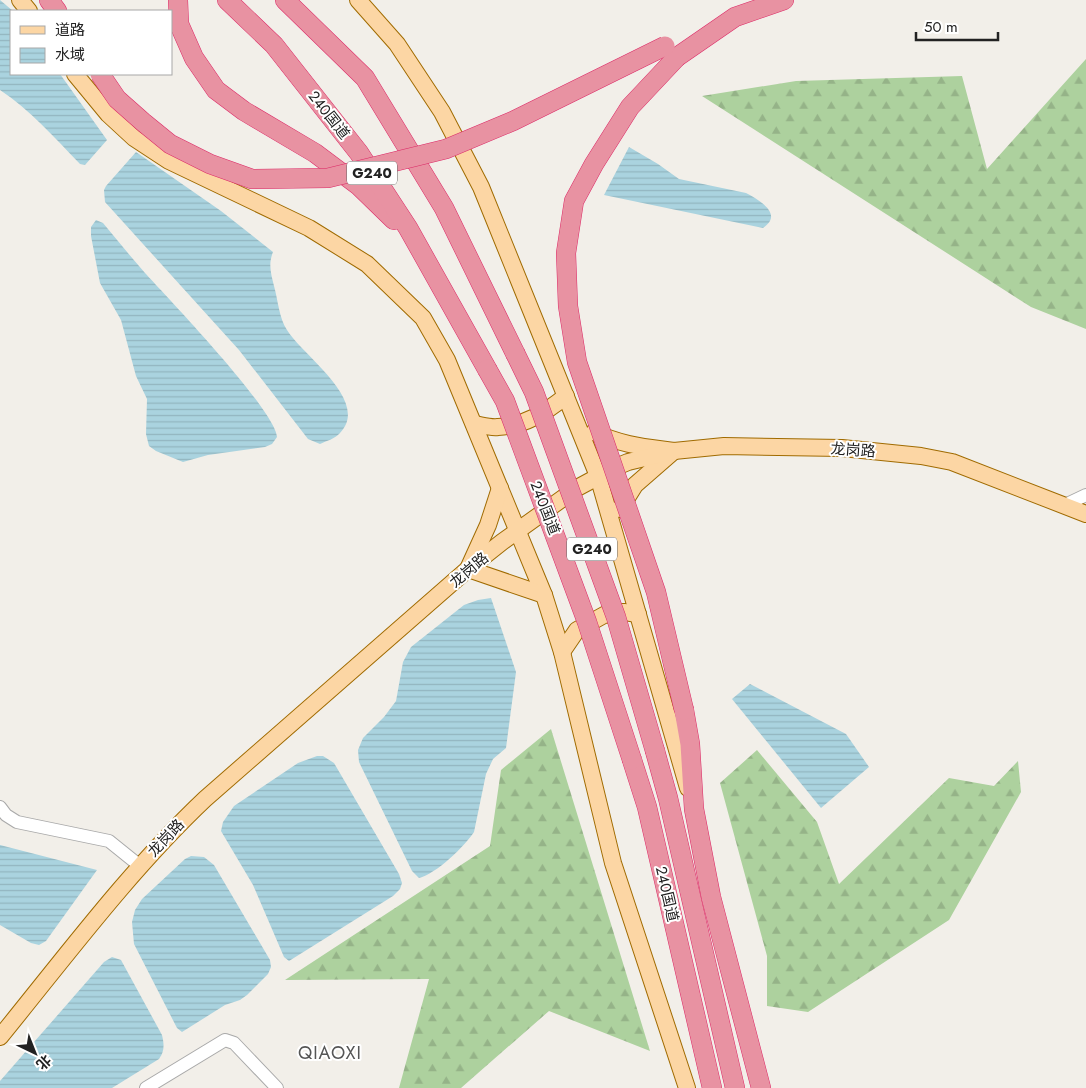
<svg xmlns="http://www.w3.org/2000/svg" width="1086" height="1088" font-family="Jost,'Noto Sans SC',sans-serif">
<defs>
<pattern id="forest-firs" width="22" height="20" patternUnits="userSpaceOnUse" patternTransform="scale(1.25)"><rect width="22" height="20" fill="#add19e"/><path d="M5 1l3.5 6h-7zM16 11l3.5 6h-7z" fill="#95b388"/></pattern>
<pattern id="water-rules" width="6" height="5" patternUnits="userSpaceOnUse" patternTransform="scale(1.25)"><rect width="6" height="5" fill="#aad3df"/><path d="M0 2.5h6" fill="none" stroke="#92b5bf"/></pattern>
</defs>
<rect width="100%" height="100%" fill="#f2efe9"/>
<g fill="url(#forest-firs)">
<polygon points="1086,59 1086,329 1031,307 702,96 796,81 962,76 987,169"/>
<polygon points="551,729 650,1051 549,1011 461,1088 399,1088 429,979 285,980 490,846 501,770"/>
<polygon points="757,750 817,822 839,884 949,778 994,786 1018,761 1021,792 949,920 808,1012 767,1006 767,956 720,783"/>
</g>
<g fill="url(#water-rules)">
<path d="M0,0l13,11h-2v63h49l47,66 -22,25 -5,-1c-25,-26 -50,-54 -80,-74z"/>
<path d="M629,147l29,17 21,15 67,14c13,7 38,21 17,35l-159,-33z"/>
<path d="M136,152l85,59 52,41c-5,12 -2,22 1,34 4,14 5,32 13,44 15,25 84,71 53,103 -5,6 -14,8 -20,11l-12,-5 -69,-89 -134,-148 -1,-12 2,-4z"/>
<path d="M96,220l7,3c14,17 28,34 42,50 23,25 131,138 132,164l-5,7 -7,3 -57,8 -25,7 -27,-11 -7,-5 -3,-12 1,-35 -11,-23 -15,-56 -21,-37 -9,-47v-9z"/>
<path d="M491,598l25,74 -10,76 -13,11 -7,15 -12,58c-9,14 -38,42 -55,46l-7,-7 -53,-109 -1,-12 5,-12 21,-21 12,-16 7,-39 8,-15 53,-42 14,-5z"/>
<polygon points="750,684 846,734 869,767 821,808 732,699"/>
<polygon points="317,756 323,756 334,763 399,874 402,883 400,889 393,896 289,961 284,957 253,885 221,831 223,822 234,806 298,763"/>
<polygon points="0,845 97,870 46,941 39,945 31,943 0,925"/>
<polygon points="191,856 204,857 214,865 270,960 271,967 268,974 247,995 240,1000 225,1005 182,1032 177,1028 134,944 132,922 135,910 142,899 185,859"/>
<path d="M112,957l9,3 41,75c2,9 3,16 -3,24l-47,29h-112v-7l104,-119z"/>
</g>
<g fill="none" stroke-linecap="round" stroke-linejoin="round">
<g stroke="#a9a9a9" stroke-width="14">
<g id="minor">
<polyline points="1065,505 1086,495"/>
<polyline points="0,807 6,815 17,822 109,841 140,866"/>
<polyline points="146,1088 225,1040 234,1043 277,1088"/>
</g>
</g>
<g stroke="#a06b00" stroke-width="18">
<g id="major">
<polyline points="20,0 29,11"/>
<polyline points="358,0 397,44 442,112 481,187 598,476 688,788"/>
<polyline points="75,74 108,114 134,138 169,161 309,228 367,264 423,318 447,360 544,595 562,652 613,863 687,1088"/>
<path d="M474,424c7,1 16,4 24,3 27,-1 48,-15 68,-31"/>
<path d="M594,432c27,13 51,15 80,19l-39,34 -15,24"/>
<polyline points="500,488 488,525 468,569 544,595"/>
<polyline points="562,652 577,630 604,615 624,612 638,614"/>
<path d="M0,1037c66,-81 129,-166 205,-238l263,-230 34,-27 75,-54 39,-21 12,-5 46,-11 50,-5 118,2 79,8 31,6 134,52"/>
</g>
</g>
<g stroke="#dc2a67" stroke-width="20">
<g id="highway">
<polyline points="49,0 57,11"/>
<polyline points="178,0 179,24 194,58 216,90 244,111 315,153 359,186 394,220"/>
<polyline points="227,0 274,45 359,153 408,228 487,369"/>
<polyline points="285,0 365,78 444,208 515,353"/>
<polyline points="677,57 735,17 784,0"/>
<polyline points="684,710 690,744 694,809 711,897 761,1088"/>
<polyline points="655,751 668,798 735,1088"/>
<polyline points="632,760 647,807 712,1088"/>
</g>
</g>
<use href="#minor" stroke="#fff" stroke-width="12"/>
<use href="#major" stroke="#fcd6a4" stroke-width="16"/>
<use href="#highway" stroke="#e892a2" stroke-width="19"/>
<g stroke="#dc2a67" stroke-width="20" stroke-linecap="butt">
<g id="highway-bridge">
<polyline points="677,57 630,107 594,164 574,201 566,253 568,306 577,362 656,592 684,710"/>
<polyline points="100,74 117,99 143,122 170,144 210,164 252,179 328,178 446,149 513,121 665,46"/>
<polyline points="515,353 534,392 616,617 655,751"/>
<polyline points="487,369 505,401 587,622 632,760"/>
</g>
</g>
<use href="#highway-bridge" stroke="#e892a2" stroke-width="19"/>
</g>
<g text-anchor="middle" stroke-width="4" stroke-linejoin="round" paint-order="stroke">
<g fill="#fff" stroke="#646464" stroke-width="1">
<rect x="347" y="161.5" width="50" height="23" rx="4"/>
<rect x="567" y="537.5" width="50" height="23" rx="4"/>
</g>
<g font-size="14" font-weight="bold" fill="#222">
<text x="372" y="178">G240</text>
<text x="592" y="554">G240</text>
</g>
<g font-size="15" fill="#222" stroke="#fff">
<text transform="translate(329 115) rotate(52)" y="5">240国道</text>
<text transform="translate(853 450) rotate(4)" y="5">龙岗路</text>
<text transform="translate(545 508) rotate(69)" y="5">240国道</text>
<text transform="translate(469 570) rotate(-40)" y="5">龙岗路</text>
<text transform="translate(166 838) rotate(-47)" y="5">龙岗路</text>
<text transform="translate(667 894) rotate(77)" y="5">240国道</text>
</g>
<g font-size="18" letter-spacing="1" fill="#555" stroke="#fff">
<text x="330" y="1059">QIAOXI</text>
</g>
</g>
<rect x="10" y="10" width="162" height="65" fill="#ffffff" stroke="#a7a7a7"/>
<rect x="20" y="26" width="25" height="8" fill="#fcd6a4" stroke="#a7a7a7"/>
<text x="55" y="35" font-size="15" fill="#222222">道路</text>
<rect x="20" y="48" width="25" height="15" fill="url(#water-rules)" stroke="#a7a7a7"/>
<text x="55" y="60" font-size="15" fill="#222222">水域</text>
<g transform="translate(35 1053) rotate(137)" stroke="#ffffff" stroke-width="4" paint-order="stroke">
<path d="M0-4L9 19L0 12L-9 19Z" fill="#222222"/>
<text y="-8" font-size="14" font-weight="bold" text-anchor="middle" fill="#222222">北</text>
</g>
<path d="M916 32v8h82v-8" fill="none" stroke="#222222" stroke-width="2.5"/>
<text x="924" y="32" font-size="15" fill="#222222" stroke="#ffffff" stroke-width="4" paint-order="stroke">50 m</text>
</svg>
